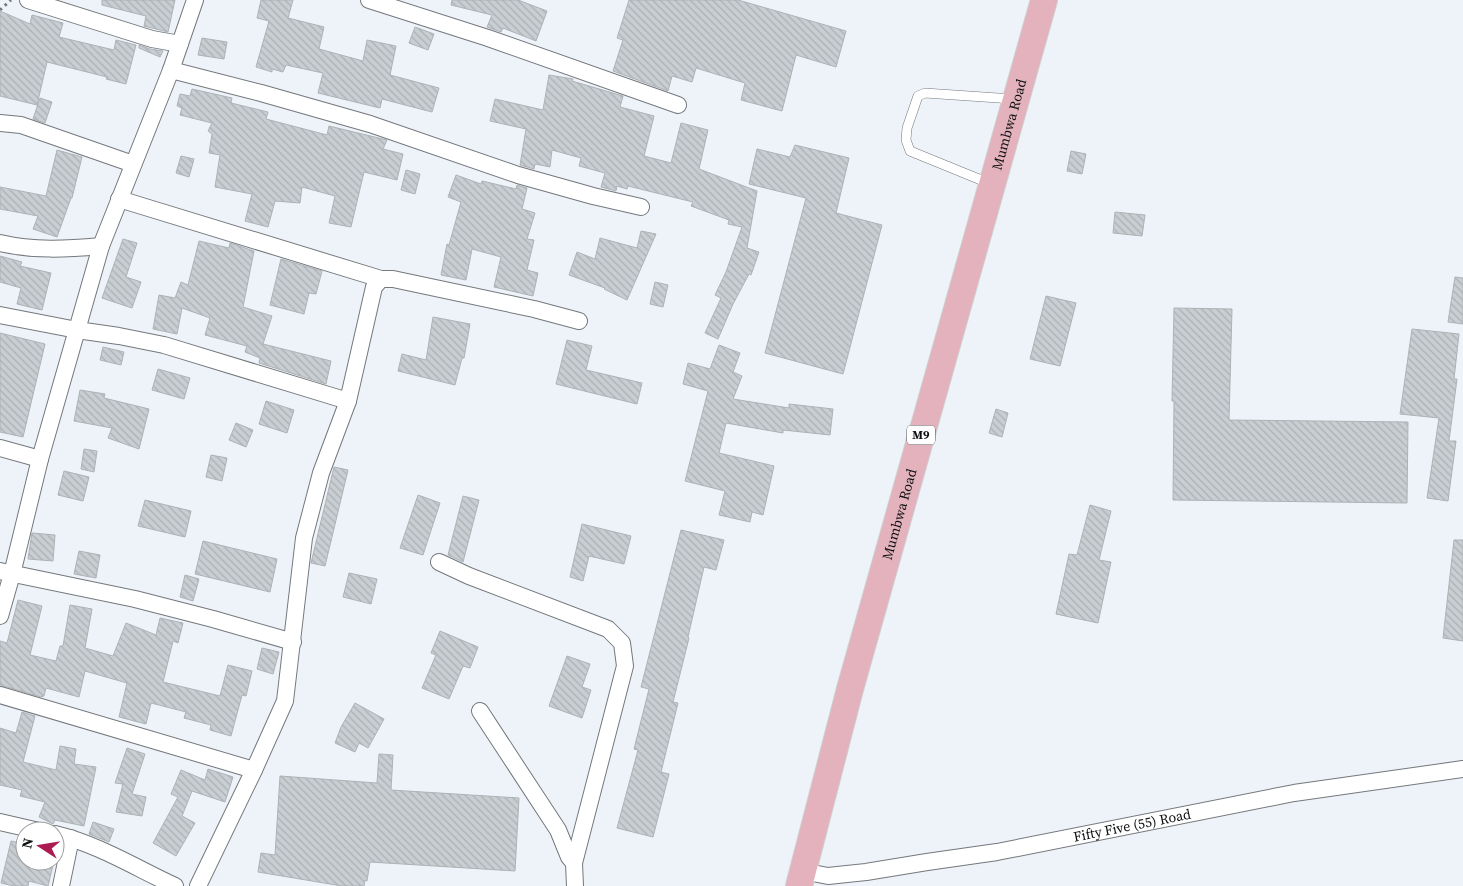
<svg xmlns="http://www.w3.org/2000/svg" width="1463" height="886" font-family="'Source Serif 4',serif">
<defs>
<pattern id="building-back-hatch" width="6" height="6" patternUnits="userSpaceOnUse" patternTransform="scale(1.25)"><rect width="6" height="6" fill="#c9ced3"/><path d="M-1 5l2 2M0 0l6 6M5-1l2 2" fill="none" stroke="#abb0b4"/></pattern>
</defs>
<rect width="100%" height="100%" fill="#edf3f8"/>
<g fill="url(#building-back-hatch)" stroke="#adb2b6">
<polygon points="102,0 175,0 168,32 144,26 146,16 102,5"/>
<polygon points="261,0 293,0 288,18 324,27 319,49 363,61 367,40 396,46 390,75 439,88 432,112 382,99 380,108 318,93 323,73 286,65 283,72 272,69 272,72 256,67 269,21 257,18"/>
<polygon points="452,0 518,0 547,11 536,41 503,28 501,32 487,27 492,15 451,5"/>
<polygon points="629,0 738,0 846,31 836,67 796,55 782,111 741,100 745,83 696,68 692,82 672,76 668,91 613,71 623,40 617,38"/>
<polygon points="0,11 30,24 32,15 63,23 59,37 114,50 116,40 136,45 126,84 106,79 107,77 47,62 37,105 0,96"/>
<polygon points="415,27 434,34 428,50 409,43"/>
<polygon points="202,38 227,42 224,59 198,55"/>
<polygon points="139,45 150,49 163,51 160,57 139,48"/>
<polygon points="549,75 573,79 572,81 623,96 620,107 654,116 644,156 671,163 681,123 708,130 699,169 757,191 747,248 759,252 751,275 749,274 733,304 718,339 705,333 721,298 715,295 726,272 742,227 728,224 729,220 691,206 693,202 628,186 627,189 617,186 616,191 601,187 605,173 579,166 581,158 552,150 550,167 535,164 534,169 520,165 526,129 490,121 495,99 543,110"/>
<polygon points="192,89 232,98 231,103 268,112 266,119 327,135 329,126 387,140 383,149 403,154 397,180 364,172 351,227 329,223 335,196 302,187 300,203 275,201 268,227 245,221 252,194 215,187 220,155 209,153 212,134 208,131 212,123 180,115 182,108 177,106 180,94 190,96"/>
<polygon points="40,98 52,102 45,123 33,119"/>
<polygon points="795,145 849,158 836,213 882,225 843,374 765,353 806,198 749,184 757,149 790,157"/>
<polygon points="57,150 82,157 72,198 71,198 57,237 33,229 38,216 0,209 0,187 46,196"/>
<polygon points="1071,151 1086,154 1082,174 1067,171"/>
<polygon points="181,156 194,159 189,177 176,173"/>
<polygon points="406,170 420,174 415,194 401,190"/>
<polygon points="456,175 481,184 482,181 516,189 517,185 527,188 522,209 535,213 527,239 534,240 527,270 538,273 533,296 494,287 501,257 472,249 466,280 441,275 447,244 449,245 461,202 448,197"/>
<polygon points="1115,212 1145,215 1142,236 1113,233"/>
<polygon points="641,231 656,234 627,300 604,289 605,288 569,275 577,252 595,259 600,238 637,248"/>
<polygon points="123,239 137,243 126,277 141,282 132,308 102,298"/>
<polygon points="199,241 229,248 230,243 254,251 243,307 272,316 263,344 331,361 326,384 259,363 260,358 245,352 247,346 205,335 210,318 182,308 177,334 153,329 159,295 175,298 181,282 188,285"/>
<polygon points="0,256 22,262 20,266 51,273 42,310 17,304 21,288 0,282"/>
<polygon points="281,259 322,271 316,294 309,293 304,314 270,305"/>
<polygon points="1455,277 1463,278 1463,324 1448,322"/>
<polygon points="655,282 668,285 663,307 650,304"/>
<polygon points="1046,296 1076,303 1060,366 1030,359"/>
<polygon points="1174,308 1232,309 1229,420 1408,422 1407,503 1173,500 1174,401 1172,401"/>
<polygon points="433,317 470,324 464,358 462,358 455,385 398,371 402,354 426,360"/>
<polygon points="1412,329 1459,334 1454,379 1457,379 1449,441 1456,441 1448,501 1427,498 1439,418 1400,414"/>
<polygon points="0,333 45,344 23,437 0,432"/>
<polygon points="567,340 592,346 586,370 642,383 637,404 556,384"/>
<polygon points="719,345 740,353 733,372 742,376 733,399 789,408 789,404 833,409 830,435 783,430 783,433 726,423 719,453 774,466 763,515 752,512 750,522 719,515 725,491 685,481 708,391 683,384 688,363 710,369"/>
<polygon points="103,347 124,352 121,365 100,360"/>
<polygon points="158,369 190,378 184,399 152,390"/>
<polygon points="80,390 105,394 104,398 149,409 139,449 108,438 112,428 74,421"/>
<polygon points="266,401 294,410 287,433 259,424"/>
<polygon points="996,409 1008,413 1002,437 989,433"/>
<polygon points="236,423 253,430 246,447 229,440"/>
<polygon points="84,449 97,451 94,472 81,469"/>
<polygon points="211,455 227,458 222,481 206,477"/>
<polygon points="334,467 348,470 325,566 311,563"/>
<polygon points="64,471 89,477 83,501 58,495"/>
<polygon points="418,495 440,503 423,555 400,548"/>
<polygon points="463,496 479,500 463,562 448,555"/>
<polygon points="145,500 191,511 185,537 138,526"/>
<polygon points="1090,505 1111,511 1099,560 1111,562 1098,623 1056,614 1069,554 1077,555"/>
<polygon points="582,524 631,536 624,564 589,556 583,581 570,577"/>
<polygon points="681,530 724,540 716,570 704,567 688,637 689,638 673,702 678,703 661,772 669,774 653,837 617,828 638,750 634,749 649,689 641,687"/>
<polygon points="32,533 55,535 53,561 28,559"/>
<polygon points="1454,540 1463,540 1463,641 1443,638"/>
<polygon points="203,541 277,559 270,592 195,574"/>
<polygon points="79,551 100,555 96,578 74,574"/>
<polygon points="349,573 377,579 371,604 343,597"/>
<polygon points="185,575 199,579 193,601 180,597"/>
<polygon points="18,600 42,606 30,655 56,661 60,646 63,646 70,605 92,609 85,648 113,656 126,623 156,635 160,618 183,623 178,643 173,641 163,682 220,696 228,665 252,671 246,696 242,695 231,736 210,730 211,725 184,718 186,712 151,703 146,724 119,717 127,683 85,671 79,697 46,688 44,696 41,697 0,685 0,641 7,643"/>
<polygon points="440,631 478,647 470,668 463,666 449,699 422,688 436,655 431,653"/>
<polygon points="262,648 279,652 273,674 257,669"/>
<polygon points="567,656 590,664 582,687 591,690 582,718 549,706"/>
<polygon points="355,703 384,719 368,748 359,743 355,752 335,743 341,727"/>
<polygon points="22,712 35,716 23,762 56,770 60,746 76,749 74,764 96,767 84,826 55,820 53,824 39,817 45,802 20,796 22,790 0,785 0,728 16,733"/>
<polygon points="127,748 145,754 132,794 146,797 142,816 116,812 123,784 115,783"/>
<polygon points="379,754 393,755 391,790 519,798 515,871 370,862 367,881 365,880 364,886 342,886 258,872 261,853 275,855 280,776 377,783"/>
<polygon points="208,769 233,777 225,802 192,791 182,816 195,823 176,856 153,843 178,797 171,794 181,770 205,780"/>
<polygon points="93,822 114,829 109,842 89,834"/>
<polygon points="11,841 25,844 25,861 54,861 48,886 29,881 28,886 14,886 1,883"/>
</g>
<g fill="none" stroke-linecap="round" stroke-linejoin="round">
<g stroke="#74787d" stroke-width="10">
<polyline id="lane" points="991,184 910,151 906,140 907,128 918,96 925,93 1013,99"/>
</g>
<g stroke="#74787d" stroke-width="18">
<g id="street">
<polyline points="28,0 152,39 180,44"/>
<polyline points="369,0 488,38 678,105"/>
<polyline points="171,70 261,93 370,124 518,175 593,196 641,207"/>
<polyline points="0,123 21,125 133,164"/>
<polyline points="119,199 381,279"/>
<path d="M0,243c34,8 67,6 101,3"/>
<polyline points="0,315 77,330 119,336 164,345 348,401"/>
<polyline points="0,448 40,459"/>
<polyline points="439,562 469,576 608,629 622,643 625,666 574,863"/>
<polyline points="0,571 135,599 213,619 293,642"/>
<polyline points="0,616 12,574 40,459 101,246 171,70 195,0"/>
<polyline points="0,695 254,770"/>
<polyline points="480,711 558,830 569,857 574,863 575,886"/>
<polyline points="0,822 39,831"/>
<path d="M55,834c43,10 81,34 120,52"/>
<path id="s1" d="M802,871l26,5 38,-4 61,-10 70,-10 297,-59 169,-24"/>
<polyline points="61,886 71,838"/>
<polyline points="198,886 254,770 285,701 304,538 321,473 348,401 374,287 381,279 393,279 534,309 579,321"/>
</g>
</g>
<g stroke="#cfcfcf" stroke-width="28">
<g id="primary">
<path id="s2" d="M799,886l51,-197 194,-689"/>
</g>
</g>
<polyline stroke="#74787b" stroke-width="3" stroke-dasharray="2.5 4" stroke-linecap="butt" points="0,10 11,0"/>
<use href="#lane" stroke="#fff" stroke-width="9"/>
<use href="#street" stroke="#fff" stroke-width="16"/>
<use href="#primary" stroke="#e4b2bc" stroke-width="26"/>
</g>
<g text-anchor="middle" stroke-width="4.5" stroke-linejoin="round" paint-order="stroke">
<rect fill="#fff" stroke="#565758" stroke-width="1" x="907" y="425.5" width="28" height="19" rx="4"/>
<g font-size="12" font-weight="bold" fill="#0d0f11">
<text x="921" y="439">M9</text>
</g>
<g font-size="14" fill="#0d0f11" stroke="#fff">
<text dy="5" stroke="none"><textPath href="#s2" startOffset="790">Mumbwa Road</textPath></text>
<text dy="5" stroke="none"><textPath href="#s2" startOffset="385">Mumbwa Road</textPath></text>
<text dy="5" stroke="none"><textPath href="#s1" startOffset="335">Fifty Five (55) Road</textPath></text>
</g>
</g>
<g transform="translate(40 846) rotate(282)"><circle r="24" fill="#ffffff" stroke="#9e9fa0"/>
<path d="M0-4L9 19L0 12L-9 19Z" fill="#ab1b52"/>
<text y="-8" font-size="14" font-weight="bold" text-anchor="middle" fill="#0d0f11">N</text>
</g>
</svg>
